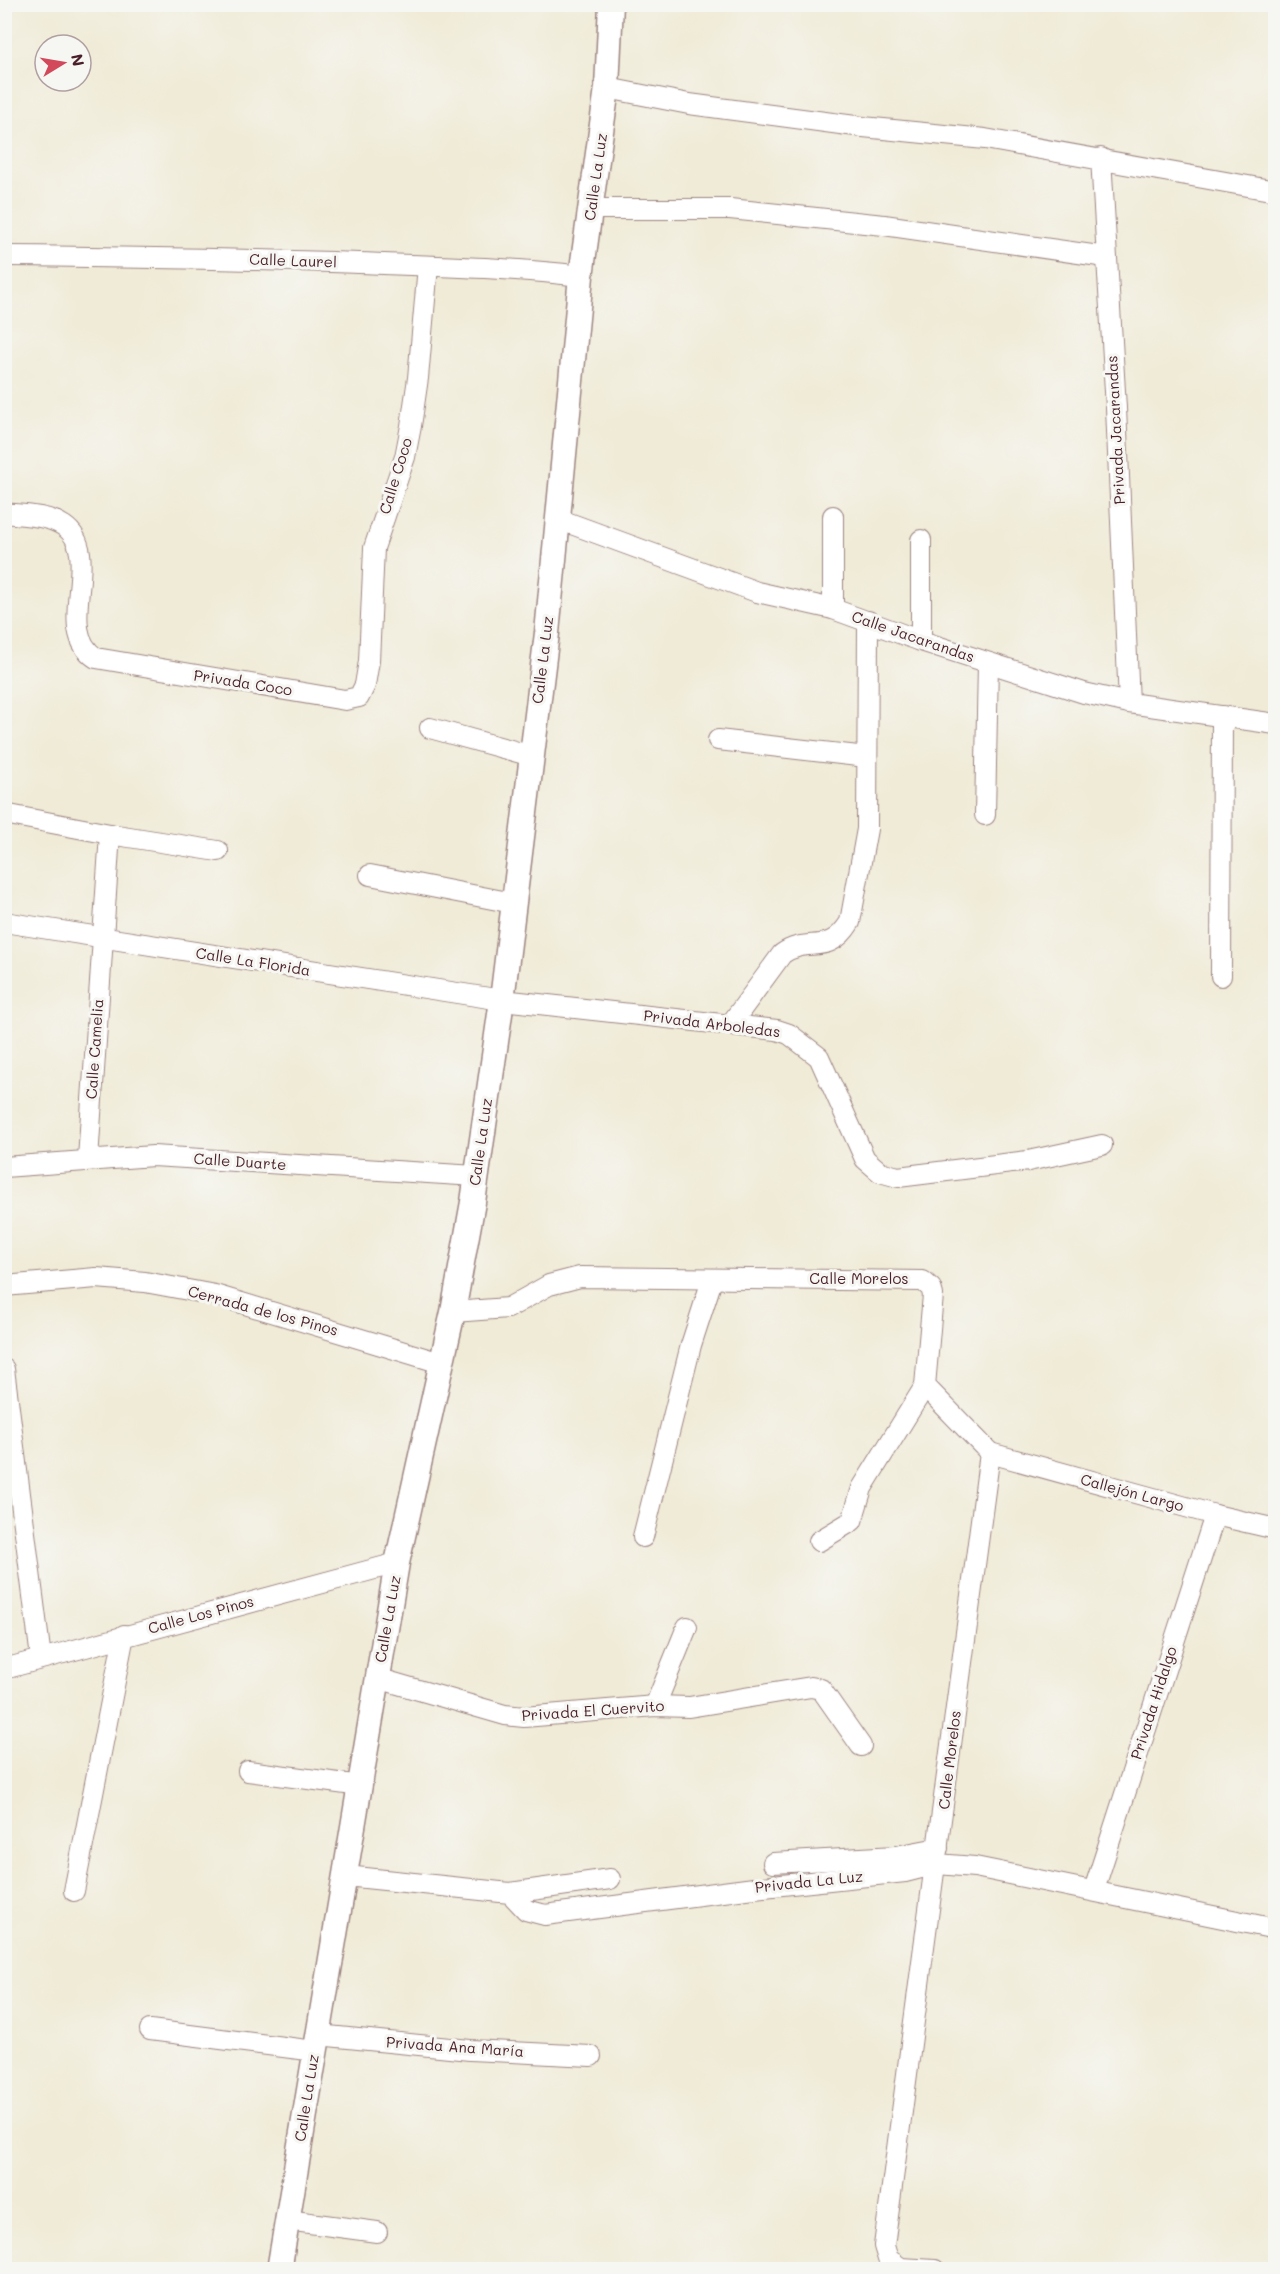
<svg xmlns="http://www.w3.org/2000/svg" width="1280" height="2274" font-family="Mali,sans-serif">
<rect width="100%" height="100%" fill="#f6f6f2"/>
<filter id="ink" filterUnits="userSpaceOnUse"><feTurbulence type="fractalNoise" baseFrequency=".0167" numOctaves="2"/><feDisplacementMap in="SourceGraphic" scale="12" xChannelSelector="R" yChannelSelector="G"/><feConvolveMatrix kernelMatrix="1 2 1 2 8 2 1 2 1" color-interpolation-filters="sRGB"/></filter>
<filter id="wash" filterUnits="userSpaceOnUse"><feTurbulence type="fractalNoise" baseFrequency=".008" numOctaves="4" result="noise"/><feDisplacementMap in="SourceGraphic" scale="24" xChannelSelector="R" yChannelSelector="G"/><feGaussianBlur stdDeviation="1.35" result="paint"/><feColorMatrix in="noise" values="0 0 0 0 0 0 0 0 0 0 0 0 0 0 0 0 0 1.4 0 .05"/><feComposite in="paint" operator="in"/></filter>
<g filter="url(#wash)">
<rect width="100%" height="100%" fill="#f0ebd7"/>
</g>
<g filter="url(#ink)">
<g fill="none" stroke-linecap="round" stroke-linejoin="round">
<g stroke="#9d8581" stroke-width="22">
<g id="minor">
<polyline points="607,88 689,104 863,127 985,139 1276,191"/>
<polyline points="1101,158 1116,408 1129,703"/>
<polyline points="591,209 730,209 884,225 1106,257"/>
<path d="M4,256c119,1 237,3 355,7 74,3 149,4 222,13"/>
<path d="M4,513c19,2 44,2 60,13 41,28 -12,103 32,132l249,42 14,-3 6,-12 4,-24 5,-113 31,-91 6,-31 7,-48 10,-112"/>
<polyline points="558,519 757,592 833,609 921,641 1084,693 1129,703 1276,724"/>
<polyline points="833,609 833,516"/>
<polyline points="921,641 921,540"/>
<polyline points="430,728 532,756"/>
<polyline points="718,740 867,757"/>
<polyline points="4,814 110,834 218,851"/>
<polyline points="985,815 988,663"/>
<polyline points="370,875 513,903"/>
<polyline points="4,922 502,1000 777,1030 789,1034 819,1057 865,1159 880,1172 898,1177 1028,1161 1102,1145"/>
<polyline points="1221,976 1222,716"/>
<path d="M730,1025l52,-71c26,-19 46,4 68,-32l17,-93 1,-208"/>
<polyline points="88,1159 110,834"/>
<polyline points="4,1167 153,1156 476,1176"/>
<polyline points="4,1286 96,1278 145,1282 215,1295 441,1363"/>
<polyline points="453,1312 508,1308 549,1285 580,1277 923,1281 931,1288 933,1295 925,1386 990,1453"/>
<polyline points="4,1369 41,1658"/>
<polyline points="990,1453 1215,1515 1276,1529"/>
<polyline points="643,1537 691,1345 712,1280"/>
<polyline points="819,1541 852,1521 862,1488 925,1386"/>
<polyline points="4,1669 397,1563"/>
<polyline points="377,1678 505,1715 524,1717 655,1706 689,1707 811,1687 821,1689 861,1746"/>
<polyline points="655,1706 687,1627"/>
<polyline points="248,1771 361,1786"/>
<polyline points="773,1863 896,1856 938,1848"/>
<polyline points="346,1876 510,1893 526,1910 545,1915 754,1888 905,1872 937,1864 975,1867 1276,1929"/>
<polyline points="1094,1890 1215,1515"/>
<polyline points="74,1891 124,1635"/>
<polyline points="510,1893 610,1879"/>
<polyline points="150,2030 315,2051"/>
<polyline points="318,2035 470,2050 591,2056"/>
<polyline points="287,2220 377,2232"/>
<polyline points="935,2270 901,2268 888,2259 884,2246 990,1453"/>
</g>
</g>
<g stroke="#9d8581" stroke-width="27">
<polyline id="tertiary" points="279,2270 397,1563 453,1312 473,1202 502,1000 547,633 581,276 607,88 611,4"/>
</g>
<use href="#minor" stroke="#fff" stroke-width="20"/>
<use href="#tertiary" stroke="#fff" stroke-width="24"/>
</g>
</g>
<g text-anchor="middle" stroke-width="6" stroke-linejoin="round" paint-order="stroke">
<g font-size="15" fill="#4a1f2b" stroke="#f6f6f2">
<text transform="translate(596 177) rotate(-82)" y="5">Calle La Luz</text>
<text transform="translate(293 261) rotate(2)" y="5">Calle Laurel</text>
<text transform="translate(1116 430) rotate(-93)" y="5">Privada Jacarandas</text>
<text transform="translate(396 476) rotate(-73)" y="5">Calle Coco</text>
<text transform="translate(913 637) rotate(19)" y="5">Calle Jacarandas</text>
<text transform="translate(543 660) rotate(-83)" y="5">Calle La Luz</text>
<text transform="translate(243 683) rotate(9)" y="5">Privada Coco</text>
<text transform="translate(253 962) rotate(9)" y="5">Calle La Florida</text>
<text transform="translate(712 1024) rotate(7)" y="5">Privada Arboledas</text>
<text transform="translate(95 1049) rotate(-86)" y="5">Calle Camelia</text>
<text transform="translate(481 1142) rotate(-82)" y="5">Calle La Luz</text>
<text transform="translate(240 1162) rotate(4)" y="5">Calle Duarte</text>
<text x="859" y="1284">Calle Morelos</text>
<text transform="translate(263 1311) rotate(15)" y="5">Cerrada de los Pinos</text>
<text transform="translate(1132 1493) rotate(15)" y="5">Callejón Largo</text>
<text transform="translate(201 1615) rotate(-15)" y="5">Calle Los Pinos</text>
<text transform="translate(388 1619) rotate(-80)" y="5">Calle La Luz</text>
<text transform="translate(1154 1703) rotate(-72)" y="5">Privada Hidalgo</text>
<text transform="translate(593 1711) rotate(-4)" y="5">Privada El Cuervito</text>
<text transform="translate(950 1760) rotate(-83)" y="5">Calle Morelos</text>
<text transform="translate(809 1882) rotate(-6)" y="5">Privada La Luz</text>
<text transform="translate(455 2047) rotate(4)" y="5">Privada Ana María</text>
<text transform="translate(307 2098) rotate(-81)" y="5">Calle La Luz</text>
</g>
</g>
<rect width="1280" height="2274" fill="none" stroke="#f6f6f2" stroke-width="24"/>
<g transform="translate(63 63) rotate(79)"><circle r="28" fill="#f6f6f2" stroke="#b1a0a2" stroke-width="1.5"/>
<path d="M0-4.5L10 22L0 15L-10 22Z" fill="#d1495b"/>
<text y="-9" font-size="16" font-weight="bold" text-anchor="middle" fill="#4a1f2b">N</text>
</g>
</svg>
